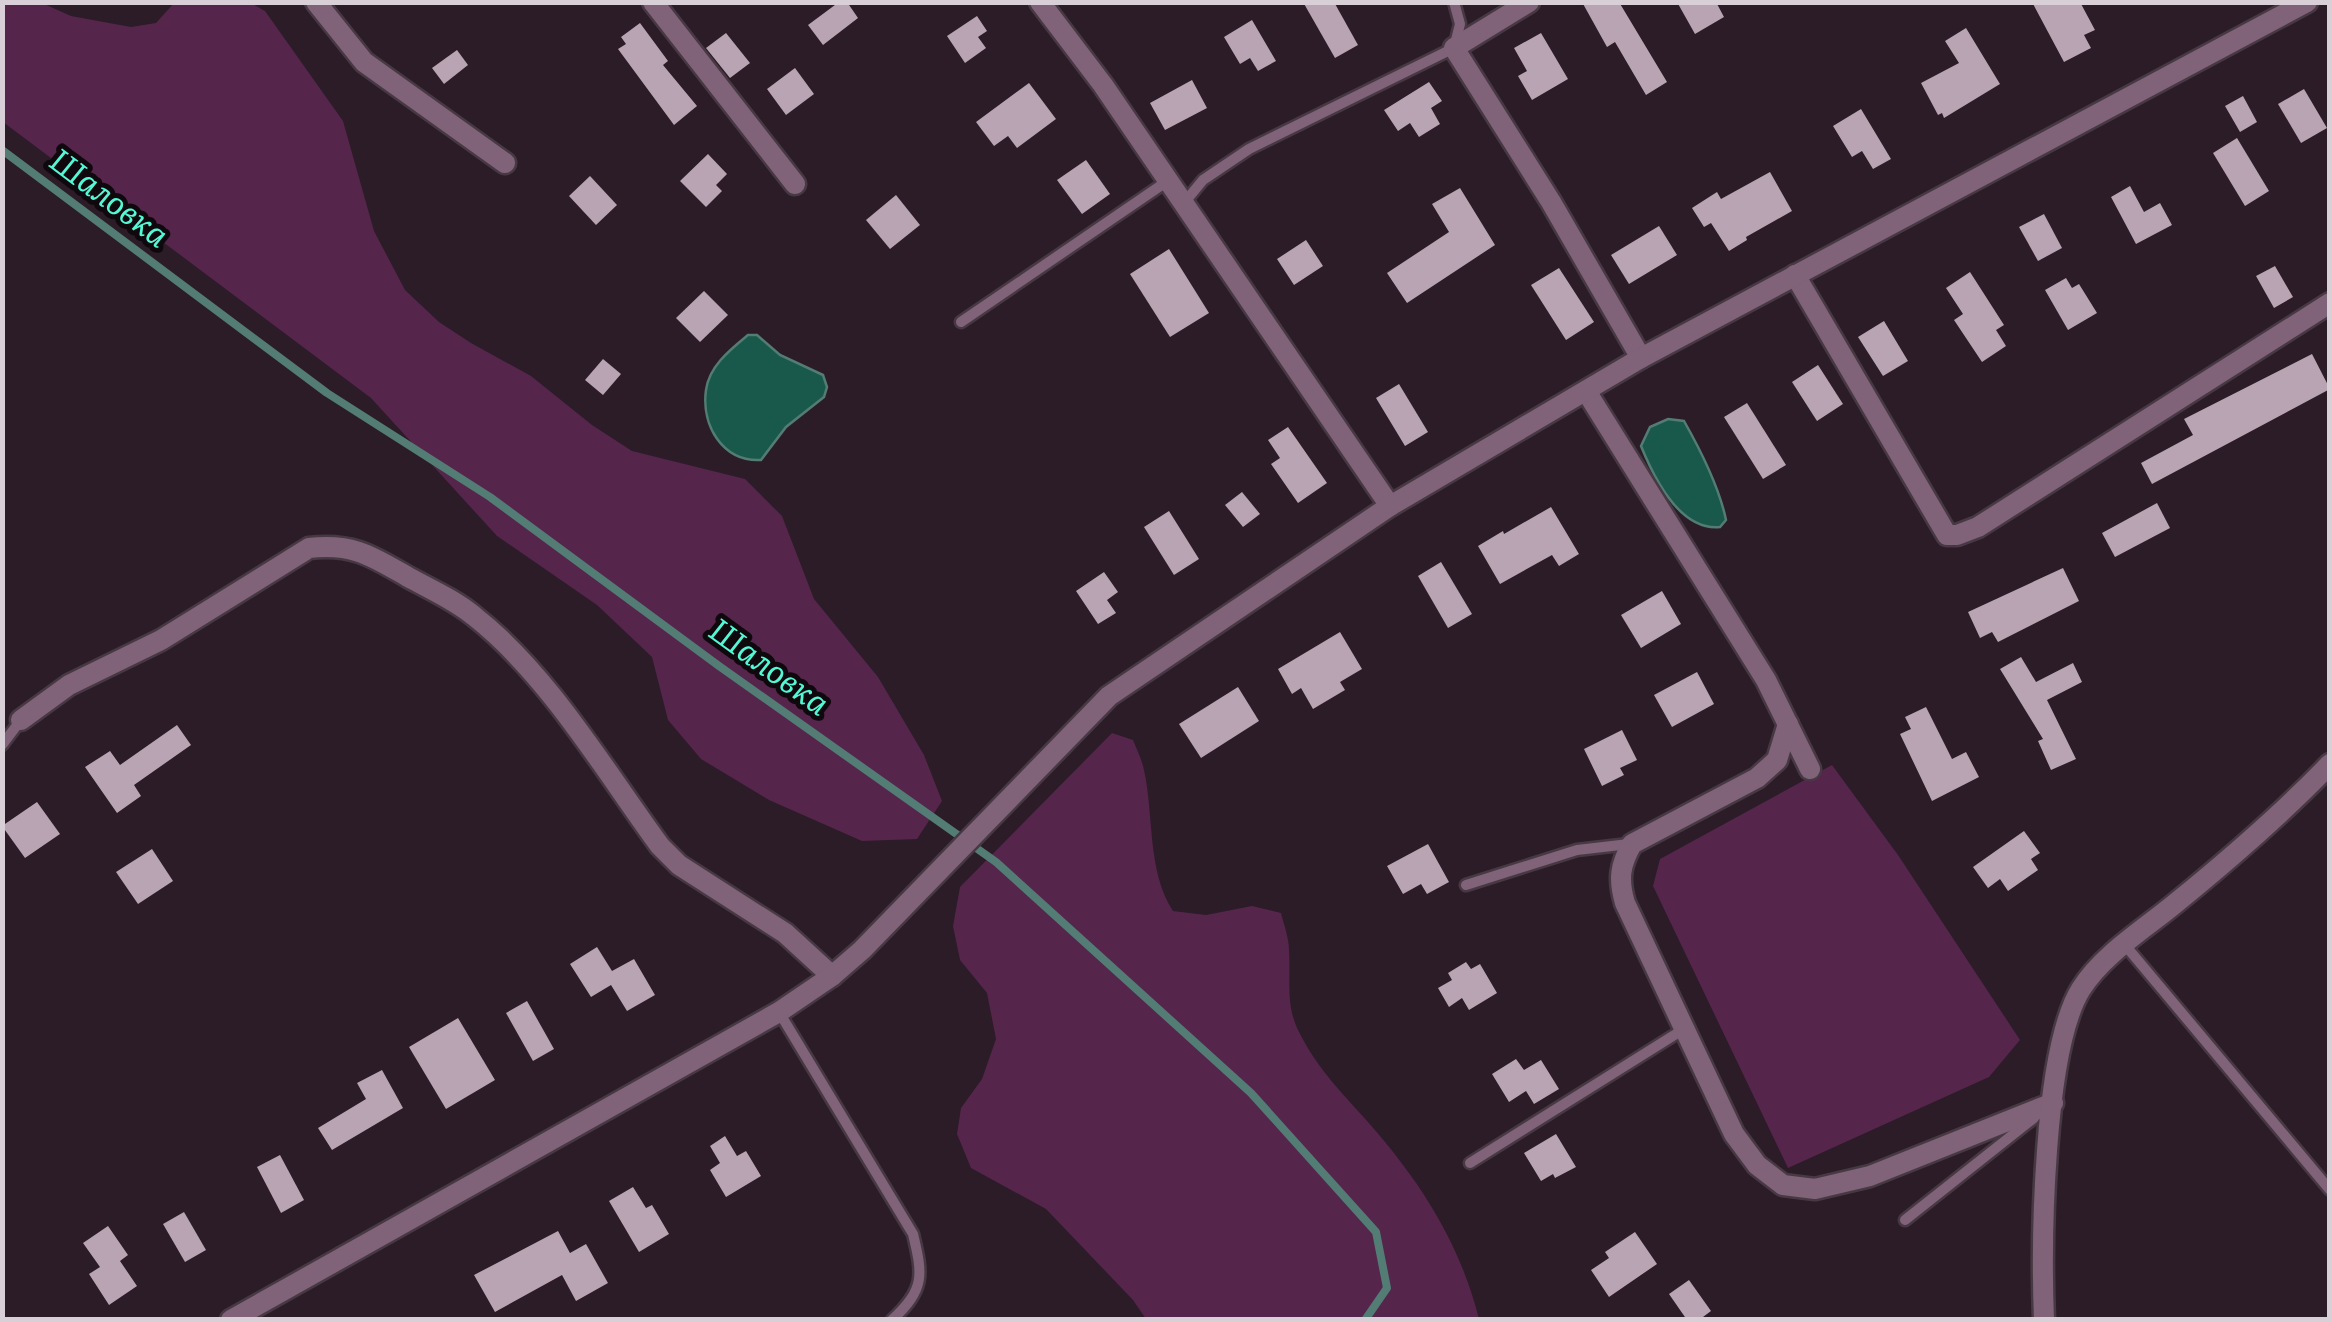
<svg xmlns="http://www.w3.org/2000/svg" width="2332" height="1322" font-family="Literata,serif">
<rect width="100%" height="100%" fill="#2b1c27"/>
<g fill="#55254c">
<polygon points="2,3 42,3 71,16 131,27 156,23 174,3 251,3 265,11 343,121 374,231 405,290 439,322 471,343 531,376 592,425 632,451 745,479 782,516 814,599 878,677 924,755 942,801 917,839 862,841 769,800 701,759 668,720 652,657 597,605 497,536 371,398 3,122"/>
<path d="M1112,733l21,7c4,10 9,20 11,30 10,45 3,101 29,141l33,4 46,-9 29,7c3,12 8,25 8,37 2,31 -4,54 10,82 18,36 43,61 69,90 52,59 92,121 111,197h-333l-13,-19 -87,-91 -75,-41 -14,-34 4,-26 21,-29 14,-40 -9,-46 -27,-33 -7,-34 7,-39z"/>
<polygon points="1832,765 1898,855 2020,1040 1989,1077 1788,1168 1653,886 1660,859"/>
</g>
<g fill="#19594c" stroke="#537c75" stroke-width="2.5">
<path d="M748,335h9l23,20 43,20 4,12 -3,10 -38,30 -25,33c-38,2 -60,-34 -55,-70 3,-24 25,-41 42,-55z"/>
<path d="M1668,419l16,2c17,30 35,65 42,99l-6,7c-40,4 -66,-49 -79,-81l9,-19z"/>
</g>
<g fill="none" stroke-linecap="round" stroke-linejoin="round">
<polyline stroke="#537c75" stroke-width="8" points="2,150 327,393 490,497 719,666 996,862 1251,1093 1376,1232 1387,1288 1365,1320"/>
</g>
<g fill="#b8a4b3">
<polygon points="839,2 847,2 858,18 823,45 808,25"/>
<polygon points="1303,2 1334,2 1358,45 1335,58"/>
<polygon points="1582,2 1619,2 1667,82 1646,95 1615,42 1607,47"/>
<polygon points="1677,2 1716,2 1724,17 1695,34"/>
<polygon points="2032,2 2080,2 2095,30 2084,35 2091,48 2064,62"/>
<polygon points="977,16 987,31 978,37 986,48 965,63 947,36"/>
<polygon points="1252,20 1276,61 1258,71 1250,58 1240,64 1224,37"/>
<polygon points="640,23 668,61 663,65 697,106 674,125 618,49 626,44 621,37"/>
<polygon points="1966,28 2000,84 1944,118 1942,113 1938,115 1921,83 1959,63 1945,41"/>
<polygon points="726,33 750,63 730,78 706,48"/>
<polygon points="1541,33 1568,79 1532,100 1518,76 1527,71 1514,48"/>
<polygon points="457,50 468,65 444,84 432,68"/>
<polygon points="795,68 814,94 786,115 767,89"/>
<polygon points="1192,80 1207,108 1165,130 1150,103"/>
<polygon points="1429,82 1442,101 1431,108 1440,124 1419,137 1410,123 1398,131 1384,110"/>
<polygon points="1029,83 1056,119 1017,148 1008,136 994,146 976,122"/>
<polygon points="2304,89 2327,128 2301,143 2278,104"/>
<polygon points="2243,96 2257,122 2240,132 2225,106"/>
<polygon points="1861,109 1891,159 1873,169 1862,151 1852,157 1833,126"/>
<polygon points="2237,138 2269,191 2245,206 2213,153"/>
<polygon points="708,154 727,174 716,185 722,191 706,207 680,181"/>
<polygon points="1086,160 1110,194 1082,214 1057,180"/>
<polygon points="1770,172 1792,211 1746,237 1747,240 1729,251 1711,223 1704,227 1692,208 1717,192 1721,199"/>
<polygon points="590,176 617,205 596,225 569,196"/>
<polygon points="2130,186 2144,212 2160,203 2172,225 2136,244 2111,197"/>
<polygon points="1460,188 1495,245 1407,303 1387,273 1449,232 1432,204"/>
<polygon points="896,195 920,225 890,249 866,220"/>
<polygon points="2044,214 2062,248 2038,261 2019,227"/>
<polygon points="1659,226 1677,255 1629,284 1611,255"/>
<polygon points="1306,240 1323,266 1294,285 1277,259"/>
<polygon points="1169,249 1209,313 1170,337 1130,274"/>
<polygon points="2275,266 2293,297 2274,308 2256,276"/>
<polygon points="1559,268 1594,322 1566,340 1531,285"/>
<polygon points="1970,272 2004,325 1996,330 2006,346 1982,362 1954,320 1963,314 1946,288"/>
<polygon points="2066,278 2072,288 2079,284 2097,313 2068,330 2045,290"/>
<polygon points="704,291 728,315 700,342 676,318"/>
<polygon points="1884,321 1908,361 1883,376 1858,337"/>
<polygon points="2312,354 2330,389 2152,484 2141,463 2193,435 2184,419"/>
<polygon points="603,359 621,374 603,395 585,380"/>
<polygon points="1818,365 1843,404 1817,421 1792,382"/>
<polygon points="1399,384 1428,432 1405,446 1376,398"/>
<polygon points="1747,403 1786,465 1763,479 1724,417"/>
<polygon points="1288,427 1327,483 1298,503 1271,464 1280,458 1268,440"/>
<polygon points="1242,492 1260,514 1243,527 1225,505"/>
<polygon points="2157,503 2170,528 2115,557 2102,533"/>
<polygon points="1551,507 1579,554 1559,566 1552,555 1500,584 1478,546 1503,531 1504,534"/>
<polygon points="1169,511 1199,559 1174,575 1144,527"/>
<polygon points="1441,562 1472,614 1448,628 1418,576"/>
<polygon points="2063,568 2079,601 1998,642 1992,632 1980,638 1968,612"/>
<polygon points="1104,572 1118,592 1107,600 1116,613 1098,624 1076,591"/>
<polygon points="1662,591 1681,624 1641,648 1621,615"/>
<polygon points="1340,632 1362,669 1340,682 1345,690 1313,709 1301,688 1292,694 1278,669"/>
<polygon points="2021,657 2036,682 2073,663 2082,682 2047,700 2076,759 2051,770 2038,741 2043,739 2000,669"/>
<polygon points="1697,672 1714,704 1672,727 1654,695"/>
<polygon points="1238,687 1259,721 1201,758 1179,724"/>
<polygon points="1926,707 1952,759 1966,752 1979,777 1932,801 1900,734 1911,729 1905,717"/>
<polygon points="177,725 191,745 134,785 141,796 117,813 85,767 110,751 120,765"/>
<polygon points="1622,730 1637,760 1620,768 1624,775 1602,786 1584,749"/>
<polygon points="37,802 60,834 25,858 2,826"/>
<polygon points="2024,831 2040,853 2031,859 2038,870 2008,891 2000,879 1988,888 1973,867"/>
<polygon points="1428,844 1449,882 1427,894 1421,884 1403,894 1387,866"/>
<polygon points="152,849 173,881 138,904 116,872"/>
<polygon points="597,947 612,971 634,959 655,995 627,1011 611,985 591,997 570,964"/>
<polygon points="1466,962 1471,969 1480,964 1497,993 1469,1010 1462,998 1449,1007 1438,988 1452,980 1448,973"/>
<polygon points="527,1001 554,1049 533,1061 506,1013"/>
<polygon points="458,1018 495,1080 446,1109 409,1047"/>
<polygon points="1516,1059 1524,1070 1541,1060 1559,1089 1534,1104 1526,1091 1509,1102 1492,1074"/>
<polygon points="382,1070 403,1108 332,1150 318,1128 366,1099 357,1083"/>
<polygon points="1556,1134 1576,1167 1555,1178 1553,1174 1541,1181 1524,1153"/>
<polygon points="725,1136 737,1156 746,1151 761,1176 726,1197 710,1170 720,1163 710,1146"/>
<polygon points="280,1155 304,1200 281,1213 257,1167"/>
<polygon points="633,1187 646,1208 652,1205 669,1234 639,1252 609,1201"/>
<polygon points="184,1212 206,1250 185,1262 163,1224"/>
<polygon points="108,1226 128,1255 120,1261 137,1286 109,1305 89,1274 100,1267 83,1243"/>
<polygon points="558,1231 570,1253 586,1244 608,1283 576,1301 562,1275 495,1312 474,1275"/>
<polygon points="1635,1232 1657,1264 1609,1297 1591,1270 1609,1258 1605,1252"/>
<polygon points="1689,1280 1711,1311 1699,1320 1687,1320 1669,1294"/>
</g>
<g fill="none" stroke-linecap="round" stroke-linejoin="round">
<g stroke="#473943" stroke-width="15">
<g id="lane">
<polyline points="1184,203 1203,180 1249,149 1454,48 1460,24 1454,2"/>
<polyline points="961,322 1169,180"/>
<polyline points="2,745 21,720"/>
<polyline points="1466,885 1577,850 1629,844"/>
<polyline points="2125,945 2330,1190"/>
<path d="M779,1012l134,222c10,42 12,55 -21,86"/>
<polyline points="1470,1163 1684,1029"/>
<polyline points="1905,1220 2034,1118"/>
</g>
</g>
<g stroke="#473943" stroke-width="25">
<g id="street">
<polyline points="316,2 364,62 505,163"/>
<polyline points="653,2 795,184"/>
<polyline points="1040,2 1103,85 1390,506"/>
<polyline points="1529,2 1454,48 1551,202 1641,358"/>
<polyline points="1795,275 1947,535 1957,535 1978,527 2330,303"/>
<polyline points="1586,391 1766,680 1810,769"/>
<path d="M21,720l48,-35 92,-45 148,-92c44,-5 63,8 99,29 22,12 47,23 66,39 74,58 131,155 186,230l19,19 106,68 47,43"/>
<path d="M1788,724l-11,36 -20,18 -125,66c-12,21 -14,35 -7,59l109,231 23,31 26,20 32,4 55,-13 183,-73"/>
<polyline points="231,1320 779,1012 832,976 862,950 1109,696 1390,506 1641,358 2307,2"/>
<path d="M2044,1320c-3,-76 -1,-270 37,-331 22,-35 65,-61 96,-87 54,-44 105,-88 153,-138"/>
</g>
</g>
<use href="#lane" stroke="#806279" stroke-width="10"/>
<use href="#street" stroke="#806279" stroke-width="20"/>
</g>
<g text-anchor="middle" stroke-width="10" stroke-linejoin="round" paint-order="stroke">
<g font-size="32" font-style="italic" fill="#54f8d5" stroke="#0f090e">
<text transform="translate(109 198) rotate(37)" y="11">Шаловка</text>
<text transform="translate(769 667) rotate(36)" y="11">Шаловка</text>
</g>
</g>
<rect width="2332" height="1322" fill="none" stroke="#d9cfd6" stroke-width="10"/>
</svg>
